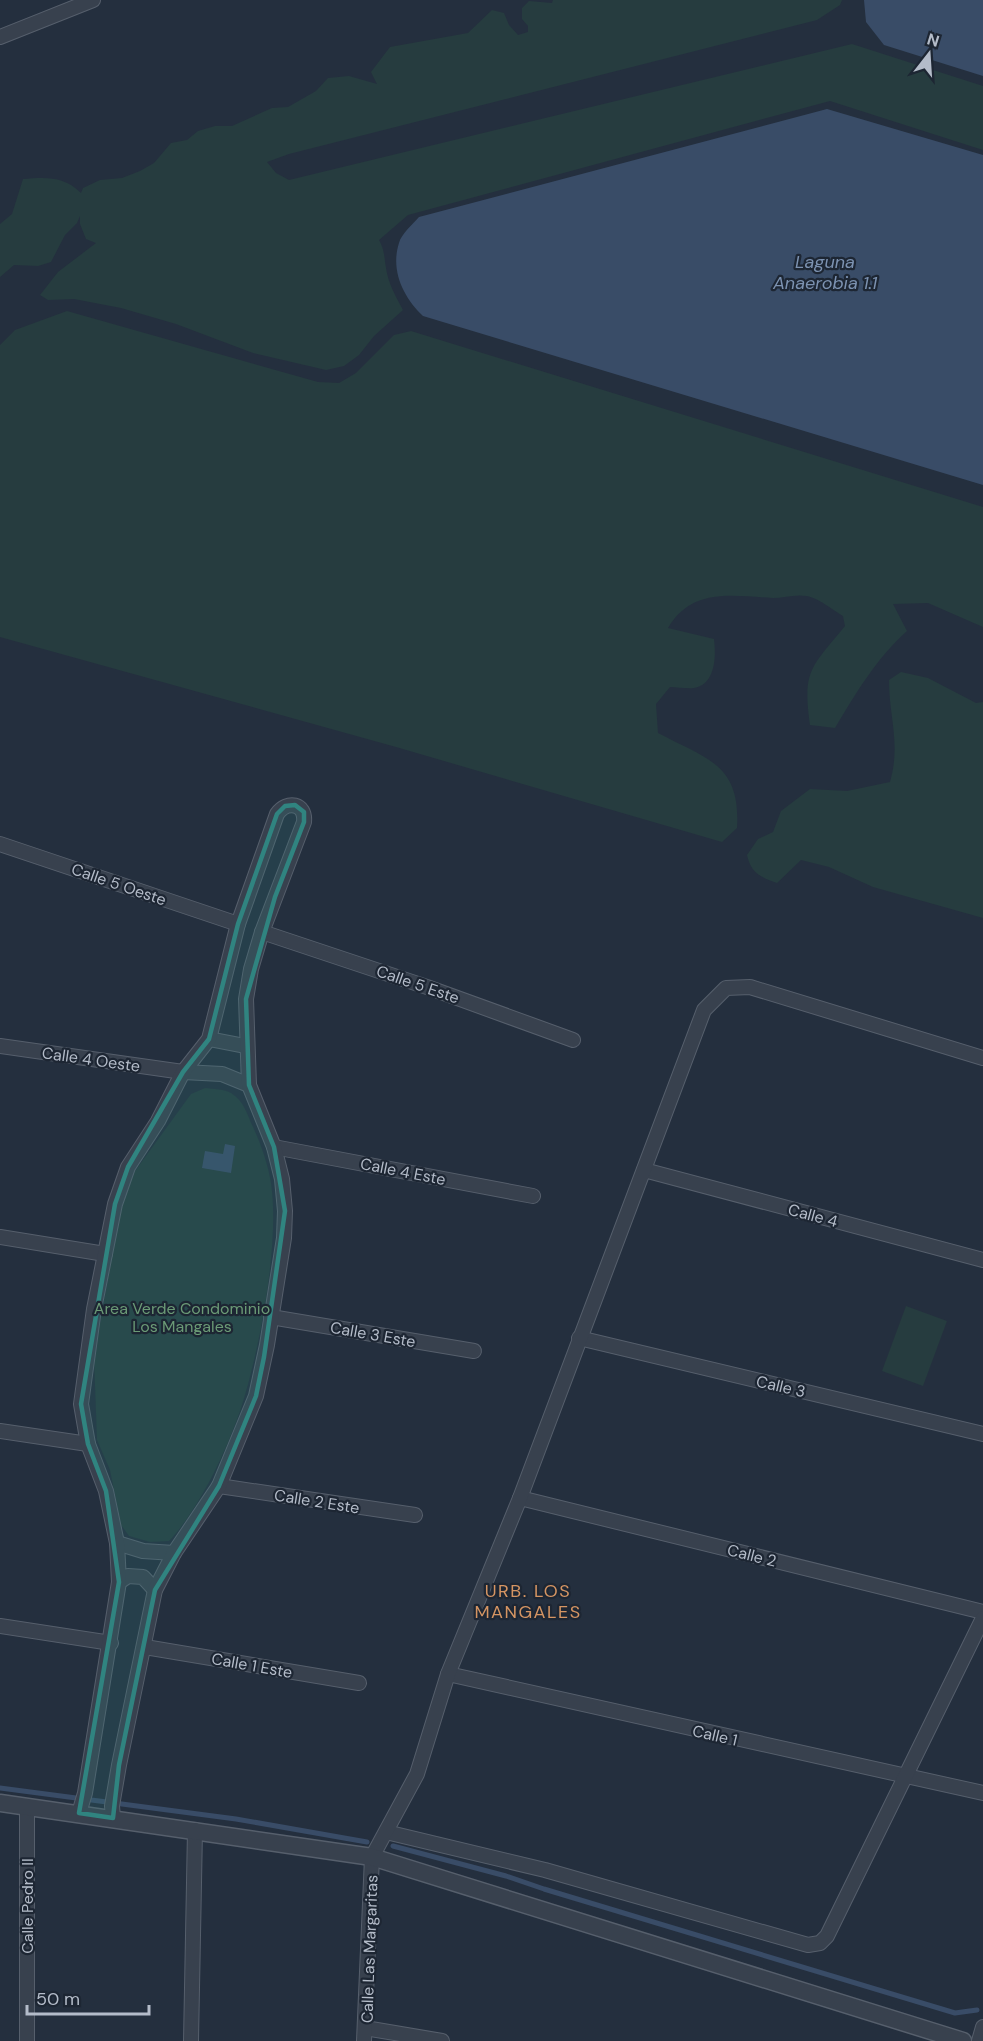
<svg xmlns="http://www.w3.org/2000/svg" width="983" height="2041" font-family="'DM Sans',sans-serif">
<rect width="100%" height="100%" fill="#242f3e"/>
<g fill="#263c3f">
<path d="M553,0h289l-2,5 -23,15 -528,134 -22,8 9,11 13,7 563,-136 131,42v64l-153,-49 -422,114 -29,25c6,11 5,17 7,28 2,15 10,29 17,42l-29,26 -15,19 -15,11 -18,4 -73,-17 -77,-29 -55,-16 -47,-9 -26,1 -8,-5 18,-23 38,-29 -10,-4 -6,-15v-8l-3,7 -12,12 -14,27 -13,4 -24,-1 -14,12v-53l12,-10 11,-35c23,-2 41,-3 58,14l2,-5 17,-8 22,-2 18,-7 14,-8 17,-20 16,-3 11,-9 17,-5h17l40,-18 16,-1 28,-16 12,-13 21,-2 28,8 -6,-12 19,-25 78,-14 24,-23 12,3 5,12 9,10 10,-3v-6l-6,-7v-11l7,-7 23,2z"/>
<path d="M67,311l251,71 21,1 17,-10 38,-38 17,-4 572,176v120l-55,-24 -35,1 14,27c-31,28 -51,62 -72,97l-25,-3c-8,-56 2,-58 35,-99l-2,-10c-10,-6 -26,-19 -37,-20 -10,-2 -23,2 -33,2 -40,-2 -81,-11 -105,30l46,11c2,17 2,45 -20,49 -7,1 -16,-1 -24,-1l-14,17 2,29c49,26 83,31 79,95l-15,14 -326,-95 -396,-110v-292l15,-15z"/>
<path d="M901,672l27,6 48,25 7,-1v216l-110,-31 -44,-20 -28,-7 -24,23c-17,-6 -26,-10 -30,-28l11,-16 15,-7 8,-21 29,-22 37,2 43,-9c11,-39 -1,-64 -1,-102z"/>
<path d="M205,1088c8,1 20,1 26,5 13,8 16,21 22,34 8,17 15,37 18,56 9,59 -11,165 -29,222 -13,41 -43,105 -73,136l-19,1 -21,-6 -8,-11 -11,-55 -13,-30 -3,-82 26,-148 15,-39 56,-77z"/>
<polygon points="906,1306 947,1321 923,1386 882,1371"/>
</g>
<g fill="#394c67">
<polygon points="864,0 983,0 983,76 884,45 866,22"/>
<path d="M827,109l156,46v330l-560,-169c-19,-18 -33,-45 -24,-73 2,-9 14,-19 20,-26z"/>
<polygon points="225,1144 235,1146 231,1173 202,1168 205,1151 223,1154"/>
</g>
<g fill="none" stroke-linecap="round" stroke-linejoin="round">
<g stroke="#394c67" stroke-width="5">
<polyline points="0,1788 236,1819 367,1842"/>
<polyline points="393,1846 506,1876 544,1889 955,2013 977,2010"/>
</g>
<g stroke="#565f6c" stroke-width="16">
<g id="minor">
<polyline points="0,37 93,0"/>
<polyline points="0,844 238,924"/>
<polyline points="262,932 427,987 573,1040"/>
<polyline points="209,1039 245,1046"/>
<polyline points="0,1046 183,1072 222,1074 249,1085"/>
<polyline points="274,1147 533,1196"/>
<polyline points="644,1170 983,1260"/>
<polyline points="0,1237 105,1254"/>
<polyline points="271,1317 474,1351"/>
<polyline points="579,1338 983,1434"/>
<polyline points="0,1431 88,1444"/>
<polyline points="219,1486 415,1515"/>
<polyline points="520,1498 983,1612"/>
<polyline points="117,1543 143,1551 174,1553"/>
<polyline points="119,1582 128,1576 143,1577 155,1590"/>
<polyline points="0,1626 111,1643"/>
<polyline points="145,1647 359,1683"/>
<polyline points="448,1674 983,1793"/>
<polyline points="27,1806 27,2041"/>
<path d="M79,1813l6,-20 34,-211 -2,-39 -11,-52 -18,-47 -7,-40 13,-95 21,-105 13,-37 30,-46 25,-49 26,-33 29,-115 39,-110c10,-14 29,-11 27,8l-42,110 -11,37 -5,30 3,86 25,62 8,32 3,32 -1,27 -17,107 -11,51 -37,90 -45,67 -19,37 -36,175 -7,41 1,12"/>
<polyline points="386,1832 545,1870 808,1945 820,1943 827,1936 983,1618"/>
<polyline points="365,2028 442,2041"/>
<polyline points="191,2041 195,1830"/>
<polyline points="364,2041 372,1857 417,1774 448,1674 520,1498 704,1010 726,988 750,987 983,1058"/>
<polyline points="979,2041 983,2027"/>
</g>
</g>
<g stroke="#565f6c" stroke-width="19">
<polyline id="tertiary" points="0,1803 372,1857 963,2041"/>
</g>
<use href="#minor" stroke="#38414e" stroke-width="14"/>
<use href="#tertiary" stroke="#38414e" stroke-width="16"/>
</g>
<path fill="#308480" fill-opacity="0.2" stroke="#308480" stroke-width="4.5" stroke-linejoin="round" d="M295,805l9,7v10l-29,75 -29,102 3,86 25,62 11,64 -21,146 -8,39 -37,90 -64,104 -36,175 -6,53 -34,-5 40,-231 -13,-91 -18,-47 -7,-40 34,-200 13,-37 55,-95 26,-33 29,-115 39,-110 8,-8z"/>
<g text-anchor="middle" stroke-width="4.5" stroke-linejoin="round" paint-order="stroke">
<g font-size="16" fill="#b4bcc9" stroke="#1d2633">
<text transform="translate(119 884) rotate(19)" y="6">Calle 5 Oeste</text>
<text transform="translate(418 984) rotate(19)" y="6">Calle 5 Este</text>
<text transform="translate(91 1059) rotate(8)" y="6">Calle 4 Oeste</text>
<text transform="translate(403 1171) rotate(11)" y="6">Calle 4 Este</text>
<text transform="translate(813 1215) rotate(15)" y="6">Calle 4</text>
<text transform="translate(373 1334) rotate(10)" y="6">Calle 3 Este</text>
<text transform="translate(781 1386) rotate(13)" y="6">Calle 3</text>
<text transform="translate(317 1501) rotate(9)" y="6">Calle 2 Este</text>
<text transform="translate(752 1555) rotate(14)" y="6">Calle 2</text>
<text transform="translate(252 1665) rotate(10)" y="6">Calle 1 Este</text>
<text transform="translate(715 1735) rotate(13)" y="6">Calle 1</text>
<text transform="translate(27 1906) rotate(-90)" y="6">Calle Pedro II</text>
<text transform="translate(369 1949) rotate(-88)" y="6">Calle Las Margaritas</text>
</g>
<g font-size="16" fill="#6b9a76" stroke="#1d2633">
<text x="182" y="1314">Area Verde Condominio<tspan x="182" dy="18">Los Mangales</tspan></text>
</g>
<g font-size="18" font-style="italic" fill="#7c92b1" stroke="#1d2633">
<text x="825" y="268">Laguna<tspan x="825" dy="21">Anaerobia 1.1</tspan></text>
</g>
<g font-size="18" letter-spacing="1.5" fill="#d59563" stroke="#1d2633">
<text x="528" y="1597">URB. LOS<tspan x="528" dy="21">MANGALES</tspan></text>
</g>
</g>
<g transform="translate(929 54) rotate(17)" stroke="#1d2633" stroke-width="4.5" paint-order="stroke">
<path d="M0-4.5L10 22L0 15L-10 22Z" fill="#b4bcc9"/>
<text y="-9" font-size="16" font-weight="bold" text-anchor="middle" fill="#b4bcc9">N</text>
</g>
<path d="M27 2005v9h122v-9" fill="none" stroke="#b4bcc9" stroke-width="3"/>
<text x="36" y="2005" font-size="18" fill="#b4bcc9" stroke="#1d2633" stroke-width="4.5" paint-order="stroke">50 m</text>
</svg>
